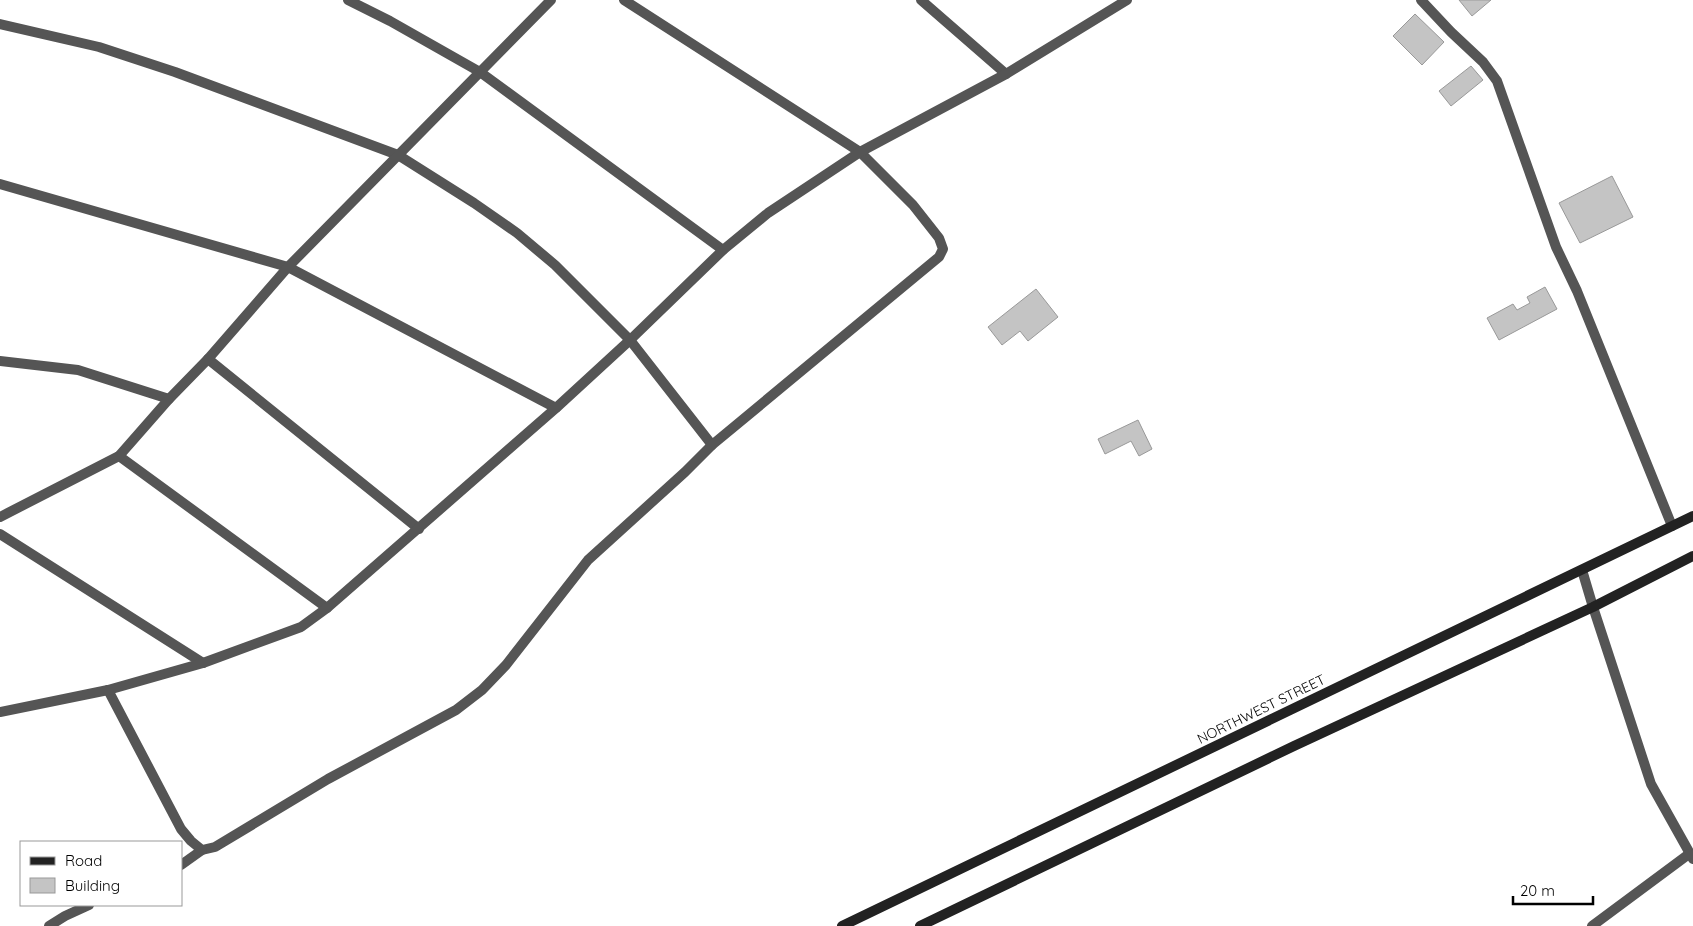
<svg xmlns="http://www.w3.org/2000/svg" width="1693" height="926" font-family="Quicksand,sans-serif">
<rect width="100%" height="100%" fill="#fff"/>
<g fill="#c4c4c4" stroke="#999">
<polygon points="1459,0 1491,0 1472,16"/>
<polygon points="1415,14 1444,42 1422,65 1393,36"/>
<polygon points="1471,66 1483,80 1451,106 1439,91"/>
<polygon points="1612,176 1633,217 1580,243 1559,203"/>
<polygon points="1545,287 1557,309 1499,340 1487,318 1513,304 1517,310 1530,303 1527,297"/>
<polygon points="1036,289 1058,317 1028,341 1020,331 1002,345 988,327"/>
<polygon points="1138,420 1152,449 1139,456 1131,441 1105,454 1098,439"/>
</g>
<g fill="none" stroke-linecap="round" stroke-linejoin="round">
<g stroke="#555" stroke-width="10">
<polyline points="348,0 390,21 480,72 723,250"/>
<polyline points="921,0 1006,74"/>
<polyline points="1421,0 1451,32 1483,62 1497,81 1556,247 1577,291 1672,526"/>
<polyline points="0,24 99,47 175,72 398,155 474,203 517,233 555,265 630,340 712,445"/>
<polyline points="0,184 288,267 556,408"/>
<polyline points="208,359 419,529"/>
<polyline points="0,361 78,370 169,399"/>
<polyline points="119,456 327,608"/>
<polyline points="0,517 119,456 169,399 208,359 288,267 551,0"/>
<polyline points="0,534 203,663"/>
<polyline points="1582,570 1593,607 1651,784 1693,859"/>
<polyline points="108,690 181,829 191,841 202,850 215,847 328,779 456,710 482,690 506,665 588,560 685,472 712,445 939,257 943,249 939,238 913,205 860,152 624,0"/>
<polyline points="0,712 108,690 203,663 301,627 327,608 556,408 630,340 723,250 768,213 860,152 1006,74 1127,0"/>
<polyline points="181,865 202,850"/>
<polyline points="49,926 65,916 89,905"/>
<polyline points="1592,926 1689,854"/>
</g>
<g stroke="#222" stroke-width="10">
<polyline points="842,926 1693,516"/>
<polyline points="920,926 1294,746 1593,607 1693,556"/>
</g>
</g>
<g text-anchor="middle" stroke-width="4" stroke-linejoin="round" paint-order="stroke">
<g font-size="14" fill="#000" stroke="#fff">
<text transform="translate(1261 709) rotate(-26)" y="5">NORTHWEST STREET</text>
</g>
</g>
<rect x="20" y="841" width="162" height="65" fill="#ffffff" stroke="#999999"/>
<rect x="30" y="857" width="25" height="8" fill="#222222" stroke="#999999"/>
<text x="65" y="866" font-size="15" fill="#000000">Road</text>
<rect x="30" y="878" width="25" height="15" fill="#c4c4c4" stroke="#999999"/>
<text x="65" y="891" font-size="15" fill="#000000">Building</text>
<path d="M1513 896v8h80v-8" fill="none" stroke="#000000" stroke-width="2.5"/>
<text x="1520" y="896" font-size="15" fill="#000000" stroke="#ffffff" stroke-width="4" paint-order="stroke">20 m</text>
</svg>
